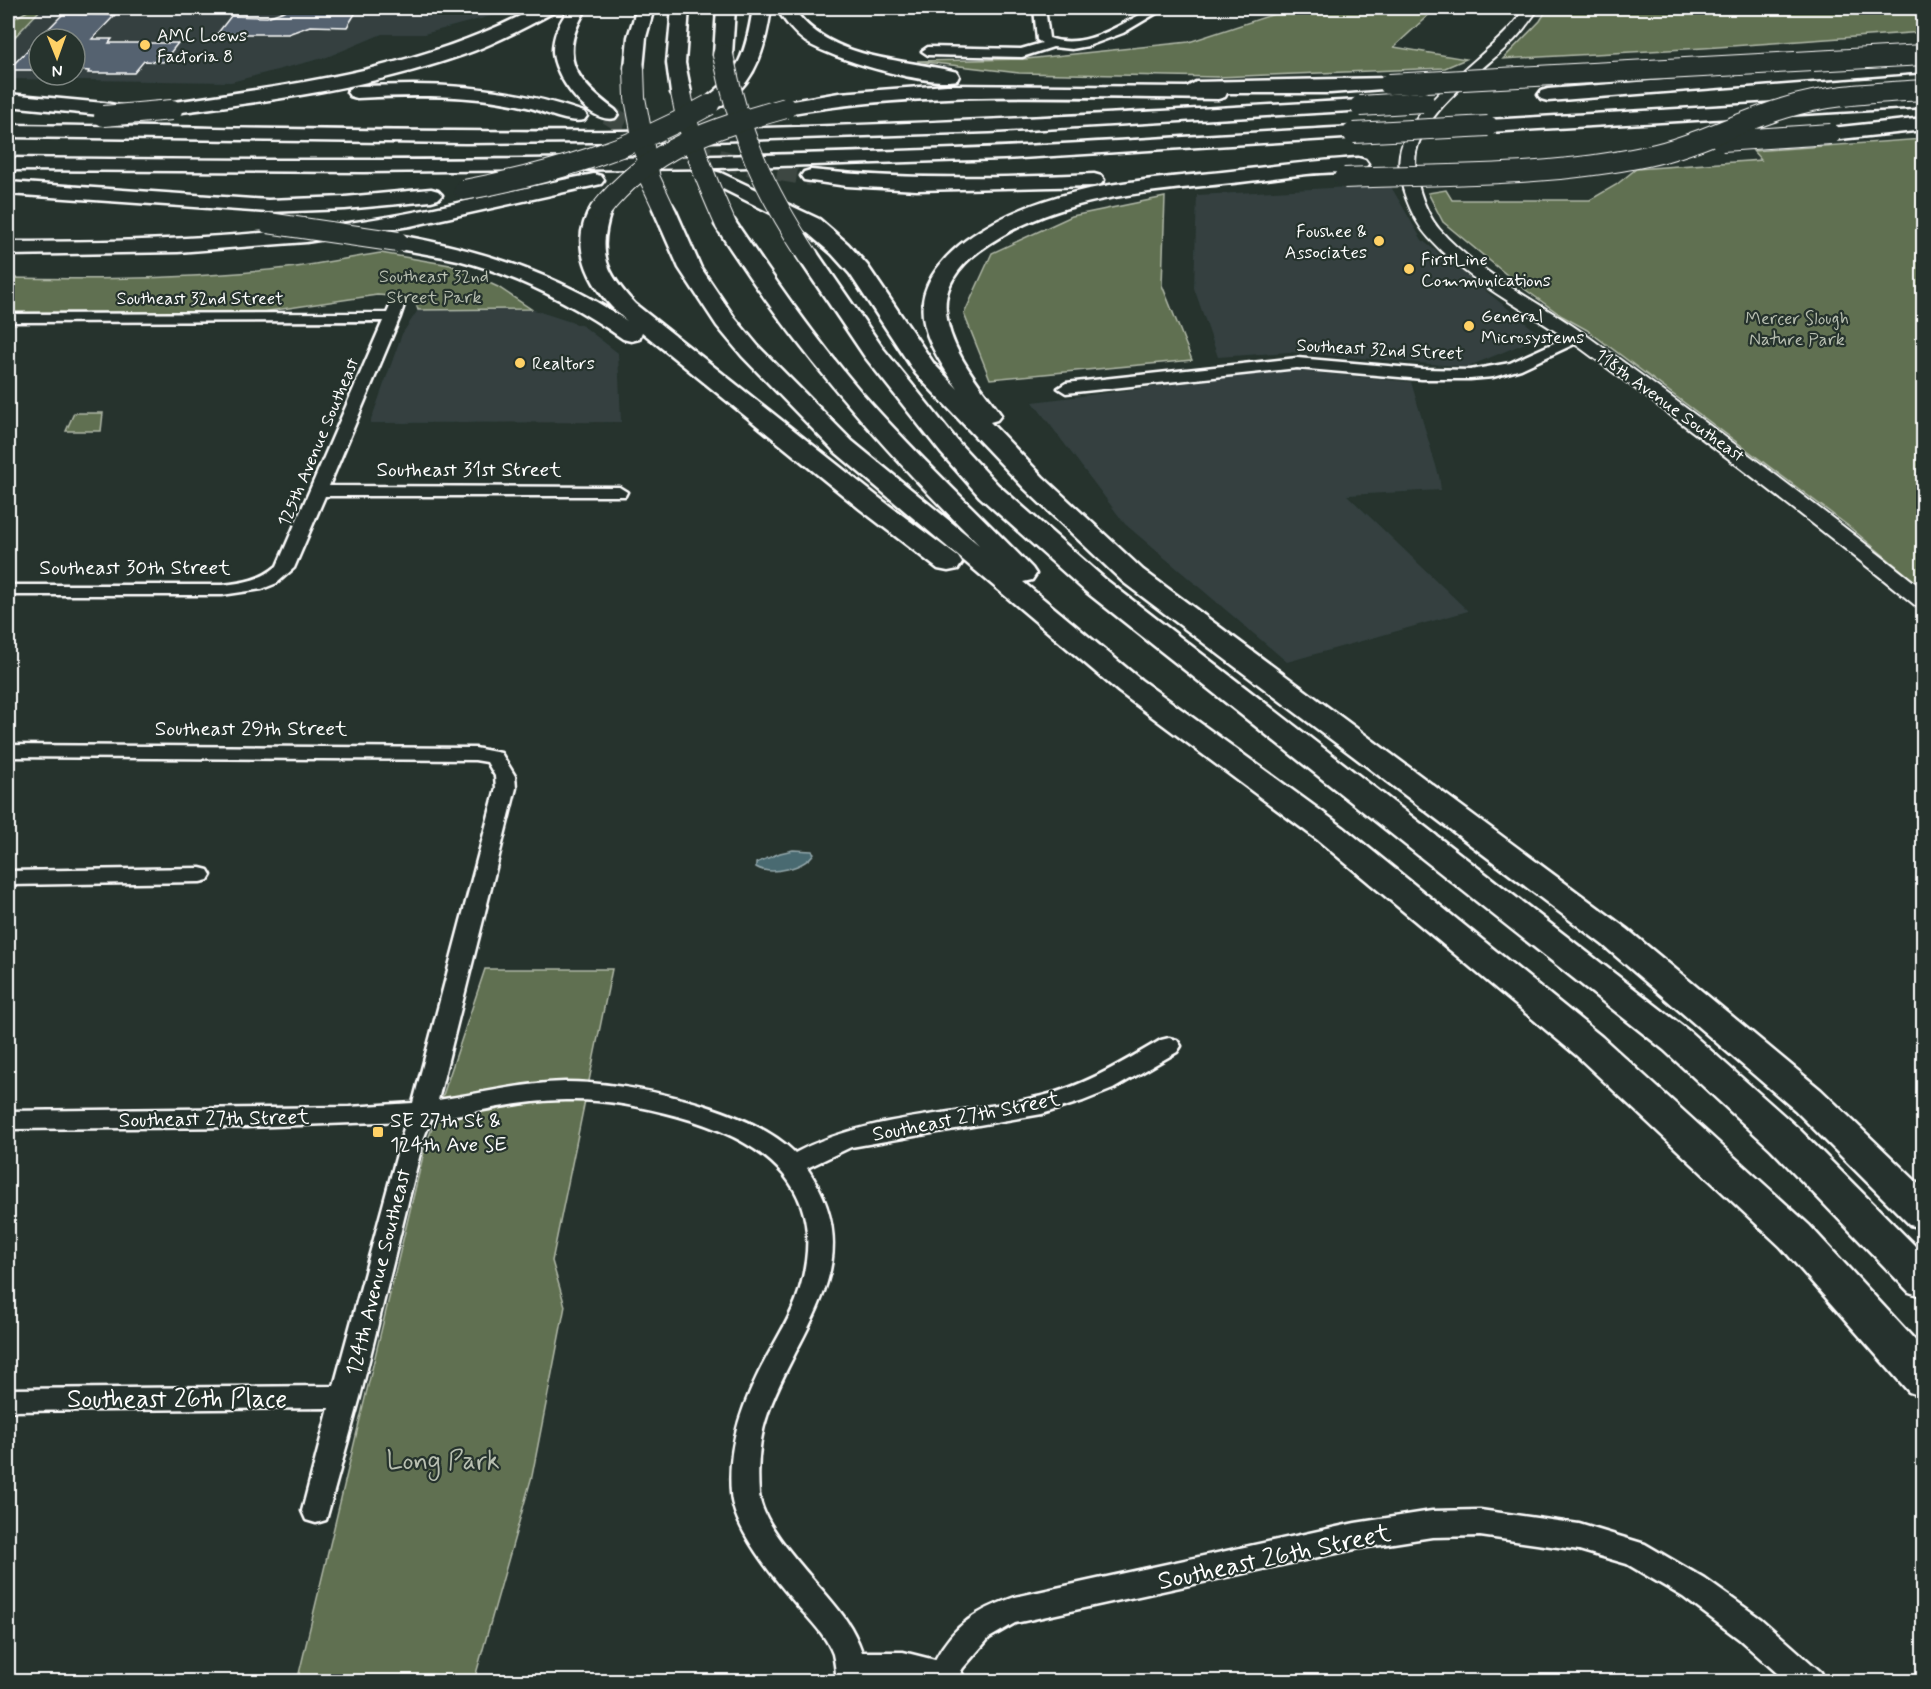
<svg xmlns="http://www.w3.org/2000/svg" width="1931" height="1689" font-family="Mynerve,sans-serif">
<rect width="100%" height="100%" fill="#26332d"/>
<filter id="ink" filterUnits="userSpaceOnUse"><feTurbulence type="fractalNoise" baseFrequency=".0167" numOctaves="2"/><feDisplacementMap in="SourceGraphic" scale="12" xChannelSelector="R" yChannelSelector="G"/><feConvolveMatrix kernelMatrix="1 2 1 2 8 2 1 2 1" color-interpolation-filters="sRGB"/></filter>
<g filter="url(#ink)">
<g fill="#344141" fill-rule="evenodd">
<path d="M42,8h479l-97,26h-42l-55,23 -96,25 -223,-3v-35zM39,39h36v36h-36z"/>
<polygon points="1390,185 1422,240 1542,336 1467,367 1289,352 1218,357 1194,288 1197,195"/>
<polygon points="531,309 583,326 618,353 621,422 370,423 402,334 418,310"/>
<polygon points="1290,370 1411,382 1439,476 1441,490 1347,495 1468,611 1287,662 1125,524 1033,402"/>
</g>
<g fill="#617051" stroke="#b0b8a8" stroke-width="1.5">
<polygon points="42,8 8,44 8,22 31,9"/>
<polygon points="1293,8 1436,8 1394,47 1466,59 1445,68 1218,77 1019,73 917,61 1026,59 1189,42"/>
<polygon points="1548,8 1923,8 1923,32 1704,48 1503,59 1540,21"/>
<polygon points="1923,139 1923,588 1847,525 1587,330 1562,316 1519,285 1443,222 1428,193 1446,190 1452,200 1590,200 1616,185 1636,169 1761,160 1753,151"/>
<polygon points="1165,197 1162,285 1192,360 990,379 964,314 992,253 1072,216"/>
<path d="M381,253l69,12 48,22 33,22 -113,1 -3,-9 -10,-4 -28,-2 -122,18 -247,1v-36c95,2 192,1 288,-11 28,-4 57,-10 85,-14z"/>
<polygon points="74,413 103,413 101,431 66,431"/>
<polygon points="485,969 612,969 552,1261 565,1306 532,1476 474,1681 297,1682 424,1152"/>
</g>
<path fill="#4a6b71" stroke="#92a6aa" stroke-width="1.5" d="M793,850l19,1 2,2c-9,15 -43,23 -58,14v-4l24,-10z"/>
<g fill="#55626f" stroke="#fff" stroke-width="1.5">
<polygon points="290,9 358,9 347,27 310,26 288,34 217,34 231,16 267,17"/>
<polygon points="63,14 115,15 92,39 112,39 109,43 178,43 163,62 144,61 134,73 88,73 89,71 75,70 75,39 39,39 39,70 8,70"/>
</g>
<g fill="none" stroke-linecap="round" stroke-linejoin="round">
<path stroke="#3c4742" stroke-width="20" stroke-dasharray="20 10" stroke-linecap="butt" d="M608,114c62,39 131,51 203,62"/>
<g stroke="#fff" stroke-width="5">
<g id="minor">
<path d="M1034,8h11l4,30c28,10 56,-4 81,-18 12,-6 21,-14 35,-12l-42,25 -35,13 -16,3 -19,-2 -31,10 -94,-2 -6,-4 6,-4 93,2 21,-6 -5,-3z"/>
<path d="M397,301l7,4 -4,12 -71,169 290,1 8,5 -2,4h-300l-31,72 -17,15 -15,6 -40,6h-214v-10h214c21,-2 39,-5 55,-19l106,-245 -375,1v-8l379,-1 5,-11z"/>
<polygon points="1578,332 1583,334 1586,337 1583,340 1521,369 1493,377 1470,379 1422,379 1297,368 1066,393 1058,388 1066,383 1297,358 1422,369 1470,370 1510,363"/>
<path d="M8,745l467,3 26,5 14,23 1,12 -78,312c42,-6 84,-17 127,-18 64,0 184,25 230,71 75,-40 165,-37 247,-57 43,-10 81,-34 119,-56l8,-2 8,2 4,6 -4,6 -64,37 -30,12 -41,13 -191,33 -44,21c65,95 -9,159 -39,245 -9,25 -11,54 -9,81 4,39 65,93 87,126 7,10 12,21 16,32h41l32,8c19,-36 43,-50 80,-63l340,-74 77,-12 48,-1 99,14 66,20 60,35 56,40 60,53 4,10h-38l-48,-43 -56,-42 -56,-33 -48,-14 -99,-14 -48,1 -77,12 -340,74 -26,15 -26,30 -2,3 5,11 -88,-3 -41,3c-1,-10 -2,-19 -4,-28 -7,-19 -24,-35 -36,-49 -23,-27 -64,-76 -66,-112 -4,-51 13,-94 37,-138 11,-20 24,-40 31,-63 32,-103 -32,-151 -122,-176 -36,-10 -74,-17 -111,-16 -46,0 -90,13 -135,19l-7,18 -64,260 -34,123 -10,3 -10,-3 -4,-9 27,-103 -321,3v-22l326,-3 72,-265 -160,6 -238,2v-18l341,-4 64,-4 83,-315 -1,-12 -8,-14 -12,-2 -467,-3z"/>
<polygon points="200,868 208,870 211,875 208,880 200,882 8,885 8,871"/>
</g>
</g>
<g stroke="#fff" stroke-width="4">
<path id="tertiary" d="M1525,8h14c-8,11 -16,23 -25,32 -30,29 -89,70 -98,112 -4,23 8,59 23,77 40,46 102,73 151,109 113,82 225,165 334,252v17l-8,-1c-110,-90 -223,-175 -337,-259 -50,-36 -109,-63 -150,-109 -18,-20 -33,-57 -29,-84 7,-44 76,-91 106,-122 7,-7 13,-16 19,-24z"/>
</g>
<g stroke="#fff" stroke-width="5">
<g id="motorway">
<path d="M536,8h21l-3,4c-29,16 -59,31 -91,43 -100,35 -208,48 -313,61l-8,3 -134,-13v-12c32,3 64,6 96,9 10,1 25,6 36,4 138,-21 269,-32 396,-99z"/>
<path d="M570,8h17c-30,47 -13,72 28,102l3,4 -3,4c-26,7 -62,-43 -62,-67 0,-17 7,-30 17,-43z"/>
<polygon points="637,8 654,8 646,37 643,68 641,72 627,72 625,68 628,37"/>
<polygon points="672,8 689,8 685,63 691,93 688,97 674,97 671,93 667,63"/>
<polygon points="717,8 735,8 732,55 730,59 716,59 714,55"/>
<path d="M753,8h18c-5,36 -13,69 -43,93 -9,6 -15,11 -26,8l-3,-4 3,-4c38,-26 44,-49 51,-93z"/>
<path d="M776,8h17c36,53 108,50 164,64l2,4 -2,4c-29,7 -125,-21 -151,-38 -13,-9 -21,-21 -30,-34z"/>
<polygon points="1924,60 1924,72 1548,101 1541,99 1538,95 1541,91 1548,89"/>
<path d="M1389,78l7,2 3,4 -3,4 -66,5h-103l-2,4 -7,2c-146,-1 -287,-10 -432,15l-7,-2 -3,-4 3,-4 7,-2 53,-9 108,-8 240,2 9,-5z"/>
<path d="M413,85c59,0 115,8 171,27l3,4 -3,4c-17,4 -40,-9 -57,-13 -56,-13 -114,-12 -170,-9l-7,-2 -3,-4 3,-4 7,-2z"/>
<polygon points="1924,95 1924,107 1488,132 1481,130 1478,126 1481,122 1488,120"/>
<path d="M1360,100l7,2 3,4 -3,4 -377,22 -278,9 -246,2 -458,-6v-12c204,2 408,8 612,6 247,-3 493,-17 740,-31z"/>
<polygon points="1924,118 1924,130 1831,140 1824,138 1821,134 1824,130 1831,128"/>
<path d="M1353,127l7,2 3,4 -3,4 -356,22 -286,9 -355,4 -355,-2v-12c316,4 631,3 947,-9 133,-5 265,-15 398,-22z"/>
<path d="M1358,158l7,2 3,4 -3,4c-19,5 -39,4 -58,6 -35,4 -70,9 -104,12 -80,8 -158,16 -224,65 -19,14 -36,35 -33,61 3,38 34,73 55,103l-4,5 -7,2 53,55 100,93 484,359 194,161 103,99v40l-14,-4 -115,-115 -192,-165 -480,-363 -98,-93 -109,-115 -66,-100 -18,-20 -29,-25 -96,-48 -3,-4 3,-4 7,-2 7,2 98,46 29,25 19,21 67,99 24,25c-16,-24 -39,-56 -35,-87 3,-25 23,-47 43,-62 74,-54 167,-59 256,-68 46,-5 90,-11 136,-14z"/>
<path d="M811,170c94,10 188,8 283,4l7,2 3,4 -3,4 -7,2 -177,4 -70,-4 -43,-6 -3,-4 3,-4z"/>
<path d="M594,174l7,2 3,4 -3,4 -191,42 -104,16 -128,10 -170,3v-13c114,0 228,-3 341,-19 82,-11 163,-34 245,-49z"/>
<polygon points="8,182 268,200 345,197 431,189 438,191 442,195 438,199 431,201 345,209 268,212 8,194"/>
<path d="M664,203l8,1 3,5 26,59 33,49 24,29 94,95 127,104c-101,-101 -187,-199 -264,-320l3,-5 8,-1 8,1c40,59 80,117 127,172 54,62 114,117 171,176l4,6 -4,6 -9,2 118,98 202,147 259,210 207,188 115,125v47l-15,-5 -128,-145 -205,-192 -257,-214 -200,-149 -285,-241 -92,-95 -25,-30 -38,-58 -26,-59 3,-5z"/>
<path d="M600,205l8,1 3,5c-14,42 -5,62 24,93l243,193 80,60 4,6 -4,6 -10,2 -10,-2 -78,-60 -218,-177 -3,7 -8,2 -8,-2c-51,-36 -105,-63 -165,-79 -23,-5 -45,-8 -68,-13l-3,-5 3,-5 8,-2c82,15 159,38 229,86 -33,-27 -62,-74 -35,-115z"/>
<polygon points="808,249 816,251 882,347 959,443 998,485 1105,579 1690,1032 1799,1129 1924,1255 1924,1297 1909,1292 1771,1149 1664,1050 1085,591 980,497 941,453 865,357 797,256 800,251"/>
</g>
</g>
<use href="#minor" fill="#26332d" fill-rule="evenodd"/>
<use href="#tertiary" fill="#26332d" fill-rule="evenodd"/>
<use href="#motorway" fill="#26332d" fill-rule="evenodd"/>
<g stroke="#fff" stroke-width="22" stroke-linecap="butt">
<g id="motorway-bridge">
<path d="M723,55c16,79 41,134 85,201"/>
<polyline points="634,68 635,98 650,179 664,209"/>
<polyline points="1389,84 1924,55"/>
<path d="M681,93c10,51 24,85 45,132"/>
<polyline points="1360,106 1424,102"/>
<polyline points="104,116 172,110"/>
<polyline points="1353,133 1488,126"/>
<polyline points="1722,141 1831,134"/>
<path d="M1344,178c101,-4 204,-1 303,-22 48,-10 91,-34 138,-48 45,-14 92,-15 139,-18"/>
<path d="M464,190c87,-16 168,-41 245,-85"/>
<path d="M600,211c50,-64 111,-82 186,-103"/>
<polyline points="268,223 398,242"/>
</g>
</g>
<use href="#motorway-bridge" stroke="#26332d" stroke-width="20"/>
</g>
</g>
<g fill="#ffd166" stroke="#26332d" stroke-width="2">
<circle cx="145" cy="45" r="6"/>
<circle cx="1379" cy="241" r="6"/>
<circle cx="1409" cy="269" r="6"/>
<circle cx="1469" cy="326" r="6"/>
<circle cx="520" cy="363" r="6"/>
<rect x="372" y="1126" width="12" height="12" rx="3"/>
</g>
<g text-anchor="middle" stroke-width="4.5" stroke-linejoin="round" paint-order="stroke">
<g font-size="18" fill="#fff" stroke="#26332d" text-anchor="start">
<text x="157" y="41">AMC Loews<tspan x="157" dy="21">Factoria 8</tspan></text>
<text x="1367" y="237" text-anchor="end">Foushee &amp;<tspan x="1367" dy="21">Associates</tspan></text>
<text x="1421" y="265">FirstLine<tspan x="1421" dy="21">Communications</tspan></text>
<text x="1481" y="322">General<tspan x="1481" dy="21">Microsystems</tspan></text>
<text x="532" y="369">Realtors</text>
</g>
<g font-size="18" fill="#b8bfb1" stroke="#26332d">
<text x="434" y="282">Southeast 32nd<tspan x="434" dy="21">Street Park</tspan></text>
<text x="1797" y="324">Mercer Slough<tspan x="1797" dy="21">Nature Park</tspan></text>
</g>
<g font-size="18" fill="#fff" stroke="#26332d">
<text x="200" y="304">Southeast 32nd Street</text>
<text transform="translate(1380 349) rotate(3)" y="6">Southeast 32nd Street</text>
<text transform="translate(1670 405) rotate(36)" y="6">118th Avenue Southeast</text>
<text transform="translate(318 442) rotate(-67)" y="6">125th Avenue Southeast</text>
</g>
<g font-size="21" fill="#fff" stroke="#26332d">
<text x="469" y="476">Southeast 31st Street</text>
<text x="135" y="574">Southeast 30th Street</text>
<text x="251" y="735">Southeast 29th Street</text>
<text transform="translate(966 1116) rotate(-11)" y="7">Southeast 27th Street</text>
<text transform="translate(214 1118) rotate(-1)" y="7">Southeast 27th Street</text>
<text transform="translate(378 1272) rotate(-76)" y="7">124th Avenue Southeast</text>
</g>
<g font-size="21" fill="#fff" stroke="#26332d" text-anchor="start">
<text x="390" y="1127">SE 27th St &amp;<tspan x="390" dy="24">124th Ave SE</tspan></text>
</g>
<g font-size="26" fill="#fff" stroke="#26332d">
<text x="177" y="1407">Southeast 26th Place</text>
<text transform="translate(1274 1556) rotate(-12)" y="9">Southeast 26th Street</text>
</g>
<g font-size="26" fill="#b8bfb1" stroke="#26332d">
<text x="443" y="1469">Long Park</text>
</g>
</g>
<rect width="1931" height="1689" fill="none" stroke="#26332d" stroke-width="30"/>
<rect x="15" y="15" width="1901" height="1659" fill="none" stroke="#fff" stroke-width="2" filter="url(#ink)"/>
<g transform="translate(57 57) rotate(179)"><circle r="28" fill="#26332d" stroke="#7d8581" stroke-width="1.5"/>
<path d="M0-4.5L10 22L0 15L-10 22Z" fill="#ffd166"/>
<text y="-9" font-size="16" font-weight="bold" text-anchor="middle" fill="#ffffff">N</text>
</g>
</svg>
